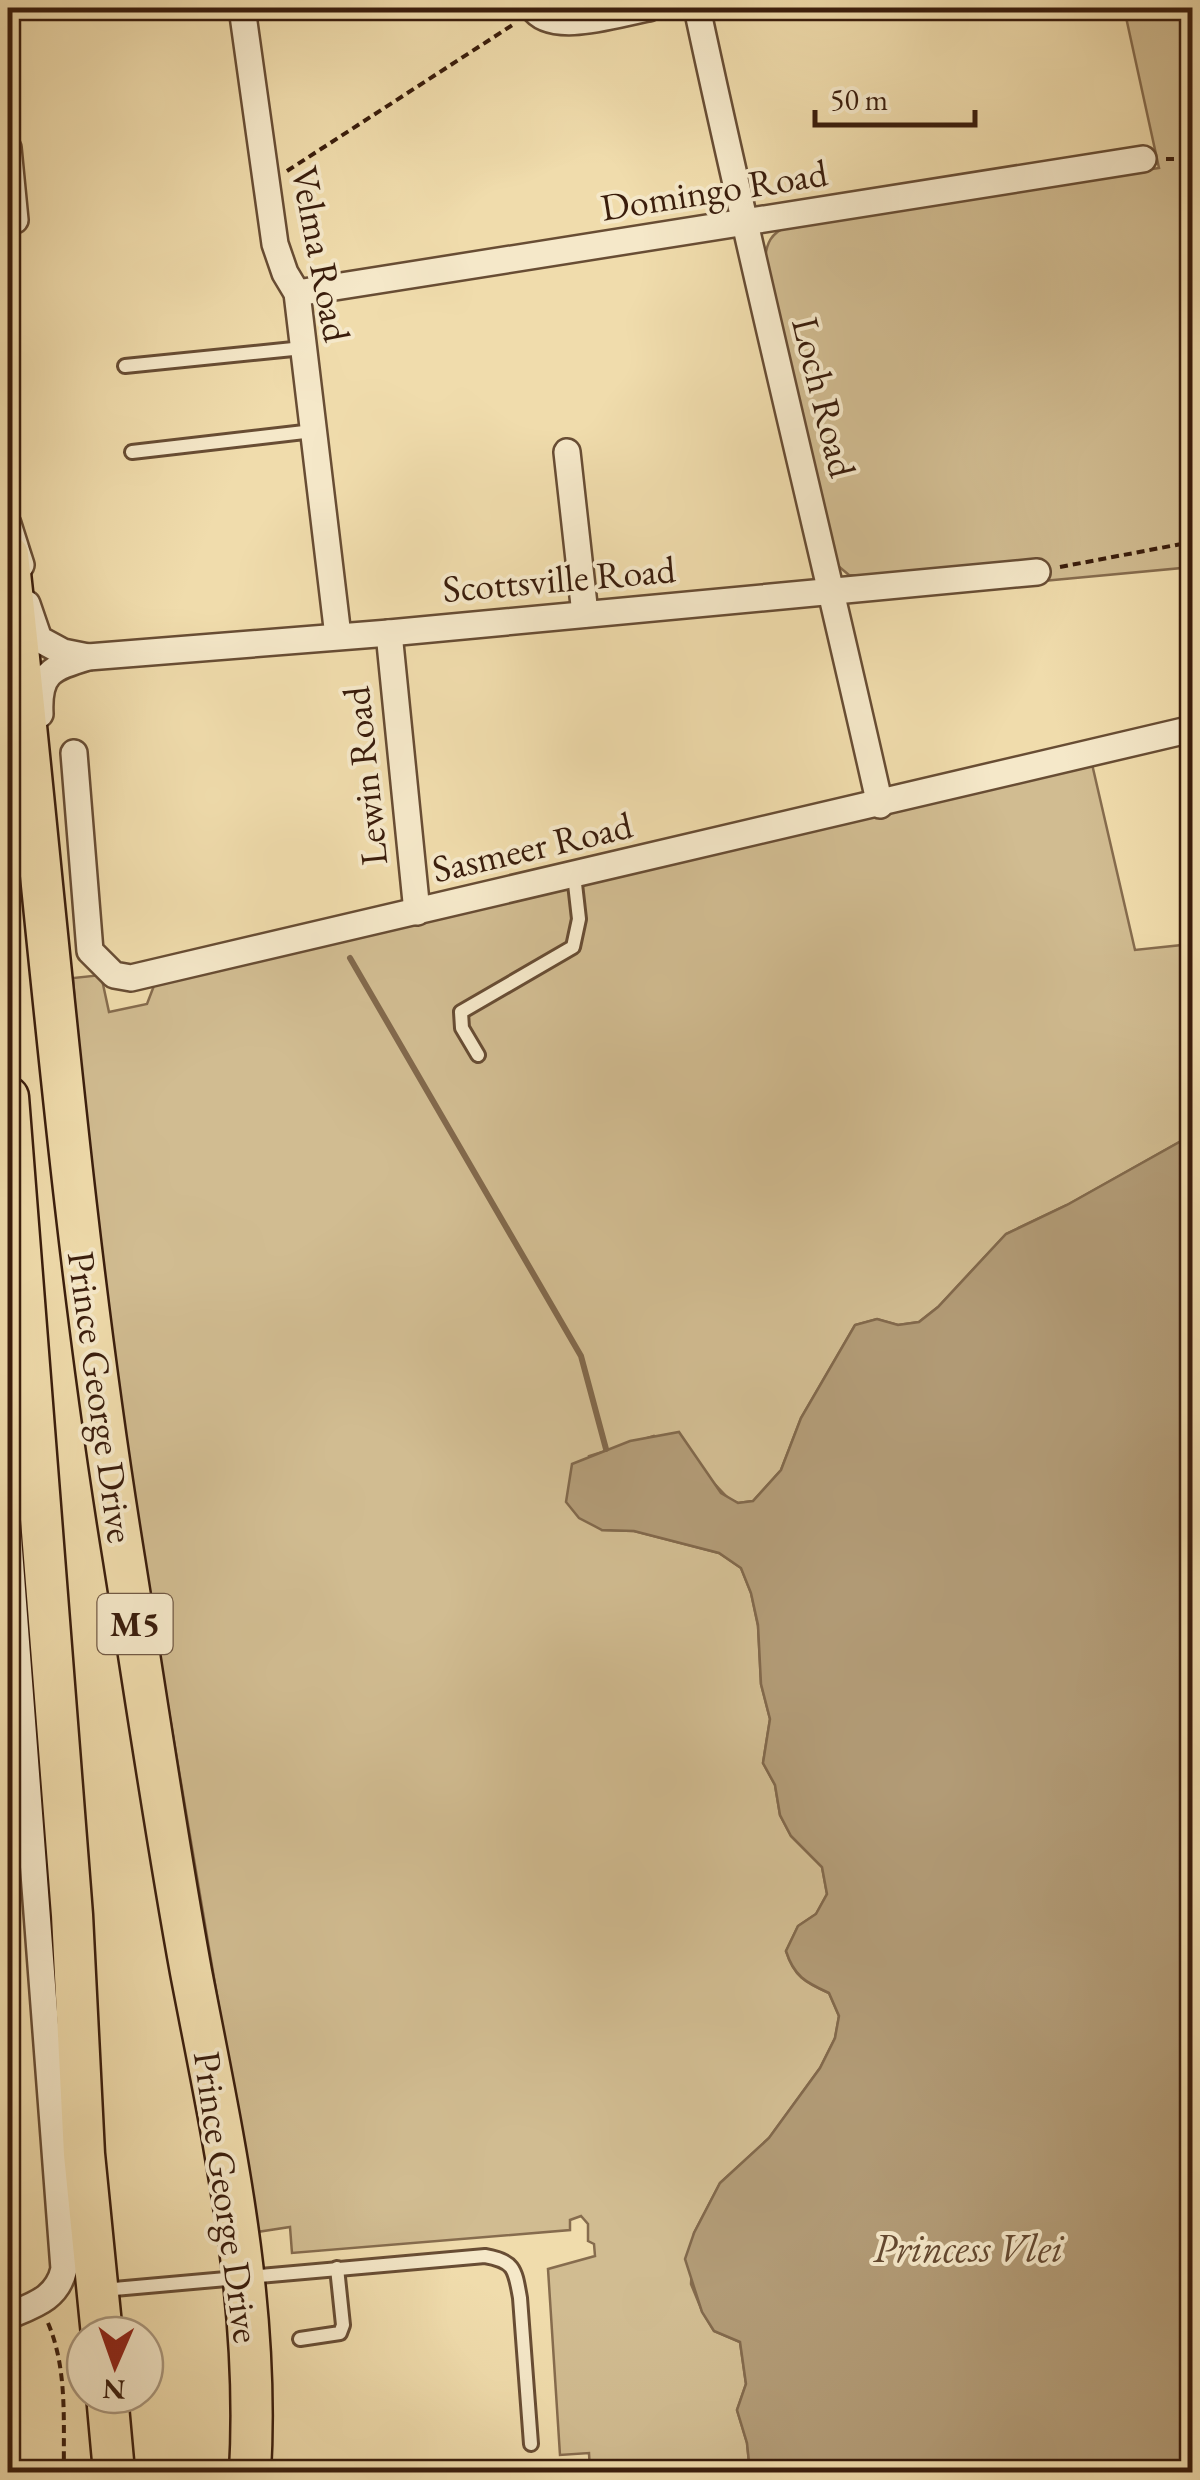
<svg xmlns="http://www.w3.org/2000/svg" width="1200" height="2480" font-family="'EB Garamond',serif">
<rect width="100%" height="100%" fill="#f0dcac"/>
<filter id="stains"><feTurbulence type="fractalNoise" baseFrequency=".002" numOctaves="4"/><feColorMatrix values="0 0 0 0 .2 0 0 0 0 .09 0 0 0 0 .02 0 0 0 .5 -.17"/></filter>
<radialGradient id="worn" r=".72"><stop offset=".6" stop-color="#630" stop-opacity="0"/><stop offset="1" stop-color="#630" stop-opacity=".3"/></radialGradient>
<g fill="#d1bc91" stroke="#866c4e" stroke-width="2.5">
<path d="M1124,8h68v559l-149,14 -194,-6 -12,-10 -3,-9 -69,-295c1,-18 6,-28 23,-35l371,-58z"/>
<path d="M1092,764l43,186 57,-6v191l-125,70 -61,29 -68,73 -19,15 -21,3 -21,-6 -22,6 -54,93 -20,52 -28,31 -15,2 -9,-4 -23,-24 -52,-39 -65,20 13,74 32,1 85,22 22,15 10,25 7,33 3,58 9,35 -7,44 12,22 5,30 11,21 31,31 5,27 -11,20 -18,12 -12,25c8,25 19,32 43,42l10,23 -4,22 -15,30 -51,70 -49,45 -26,50 -3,51 11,27 12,20 26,11 6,42 -9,26 10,33 3,29h-160l-1,-19 -29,2 -12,-186 47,-13 -1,-12 -6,-3v-17l-7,-8 -11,4v10l-278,23 -2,-26 -33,5 -139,-822 -29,-212 -16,-220 28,-3 8,37 38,-8 8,-21z"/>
</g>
<path fill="#b29b76" stroke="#82694c" stroke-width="2.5" d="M1192,1135v1337h-442l-3,-29 -10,-33 9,-26 -6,-42 -26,-11 -12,-19 -17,-53 9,-26 26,-50 49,-45 51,-70 15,-30 4,-22 -10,-23c-24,-11 -35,-17 -43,-42l12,-25 18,-12 11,-20 -5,-27 -31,-31 -11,-21 -5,-30 -12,-22 7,-44 -9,-35 -3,-59 -7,-32 -10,-25 -22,-15 -85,-22 -32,-1 -23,-12 -13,-16 6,-38 58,-23 49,-9 42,61 17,10 15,-2 28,-31 20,-52 54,-93 22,-6 21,6 21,-3 19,-15 68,-73 61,-29z"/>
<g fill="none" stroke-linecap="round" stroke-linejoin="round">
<polyline stroke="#82694c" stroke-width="6" points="350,958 581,1356 606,1449"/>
<g stroke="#684d34" stroke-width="18">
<g id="service">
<polyline points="125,366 303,348"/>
<polyline points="132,452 313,431"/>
<polyline points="478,1055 462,1028 461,1012 573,947 579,919 574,875"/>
<path d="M103,2290l382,-34c30,5 30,14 35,42l11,146"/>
<polyline points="300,2339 340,2333 343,2325 337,2268"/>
</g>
</g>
<g stroke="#684d34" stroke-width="30">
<g id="minor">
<polyline points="242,8 275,244 285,273 297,293 338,636"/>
<path d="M533,8c19,28 86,5 116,0"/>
<path d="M697,8c57,266 123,530 183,797"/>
<polyline points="8,148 15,220"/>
<polyline points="297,293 1143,159"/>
<polyline points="567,452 585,614"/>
<polyline points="8,524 21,565"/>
<polyline points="27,604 39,639 63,652 88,657"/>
<polyline points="389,633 417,912"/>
<path d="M40,714c-2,-41 11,-46 48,-57l301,-24 648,-61"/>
<polyline points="74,753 90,951 114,975 131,978 1192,729"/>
<path d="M8,1530l56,739c-7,30 -30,36 -56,47"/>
</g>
</g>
<g stroke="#3a1d0c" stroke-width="45">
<g id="primary">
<path d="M8,555c37,335 62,671 116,1004 22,138 42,276 67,413 32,166 69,330 59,500"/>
<polyline points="8,1097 72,1915 84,2154 102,2335"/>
<polyline points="107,2395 114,2472"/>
</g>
</g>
<g stroke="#3a1d0c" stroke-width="4" stroke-dasharray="8 5" stroke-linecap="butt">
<polyline points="469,8 512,17"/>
<polyline points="1166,159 1190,159 1192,191"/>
<polyline points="287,171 514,24"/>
<polyline points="1060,567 1192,542"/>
<path d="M48,2323c20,47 15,100 16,149"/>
</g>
<use href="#service" stroke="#f5e8c9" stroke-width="12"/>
<use href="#minor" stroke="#f5e8c9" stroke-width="25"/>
<use href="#primary" stroke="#f0dcac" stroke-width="40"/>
</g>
<g text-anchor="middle" stroke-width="8" stroke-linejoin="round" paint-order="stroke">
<rect fill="#f5e8c9" stroke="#725a45" stroke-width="2.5" x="97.5" y="1594" width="75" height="60" rx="8"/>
<g font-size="35" font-weight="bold" fill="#3a1d0c">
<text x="135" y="1636">M5</text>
</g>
<g font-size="38" fill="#3a1d0c" stroke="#f5e8c9">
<text transform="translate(714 190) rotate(-9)" y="13">Domingo Road</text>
<text transform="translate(321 254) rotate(79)" y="13">Velma Road</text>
<text transform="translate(824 397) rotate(76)" y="13">Loch Road</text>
<text transform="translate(559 579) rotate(-5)" y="13">Scottsville Road</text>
<text transform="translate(365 776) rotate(-96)" y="13">Lewin Road</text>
<text transform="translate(532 847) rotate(-13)" y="13">Sasmeer Road</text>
<text transform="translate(101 1397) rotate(82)" y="13">Prince George Drive</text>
<text transform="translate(227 2197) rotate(82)" y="13">Prince George Drive</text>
</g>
<g font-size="40" font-style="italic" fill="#644931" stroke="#f5e8c9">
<text x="968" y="2262">Princess Vlei</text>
</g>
</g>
<rect width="1200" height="2480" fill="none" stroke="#f0dcac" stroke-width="40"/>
<rect x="10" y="10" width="1180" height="2460" fill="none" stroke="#3a1d0c" stroke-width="5"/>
<rect x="20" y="20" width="1160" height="2440" fill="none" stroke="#3a1d0c" stroke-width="2.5"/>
<g transform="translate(115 2365) rotate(182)"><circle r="48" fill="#f5e8c9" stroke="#aa977d" stroke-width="2.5"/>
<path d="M0-8L18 38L0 25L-18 38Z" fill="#8f2418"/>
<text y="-15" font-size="28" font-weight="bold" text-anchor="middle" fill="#3a1d0c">N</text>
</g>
<path d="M815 110v15h160v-15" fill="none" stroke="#3a1d0c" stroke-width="5"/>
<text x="830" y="110" font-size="30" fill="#3a1d0c" stroke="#f5e8c9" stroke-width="8" paint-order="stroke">50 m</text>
<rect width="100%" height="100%" filter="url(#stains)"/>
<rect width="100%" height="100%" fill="url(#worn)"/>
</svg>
